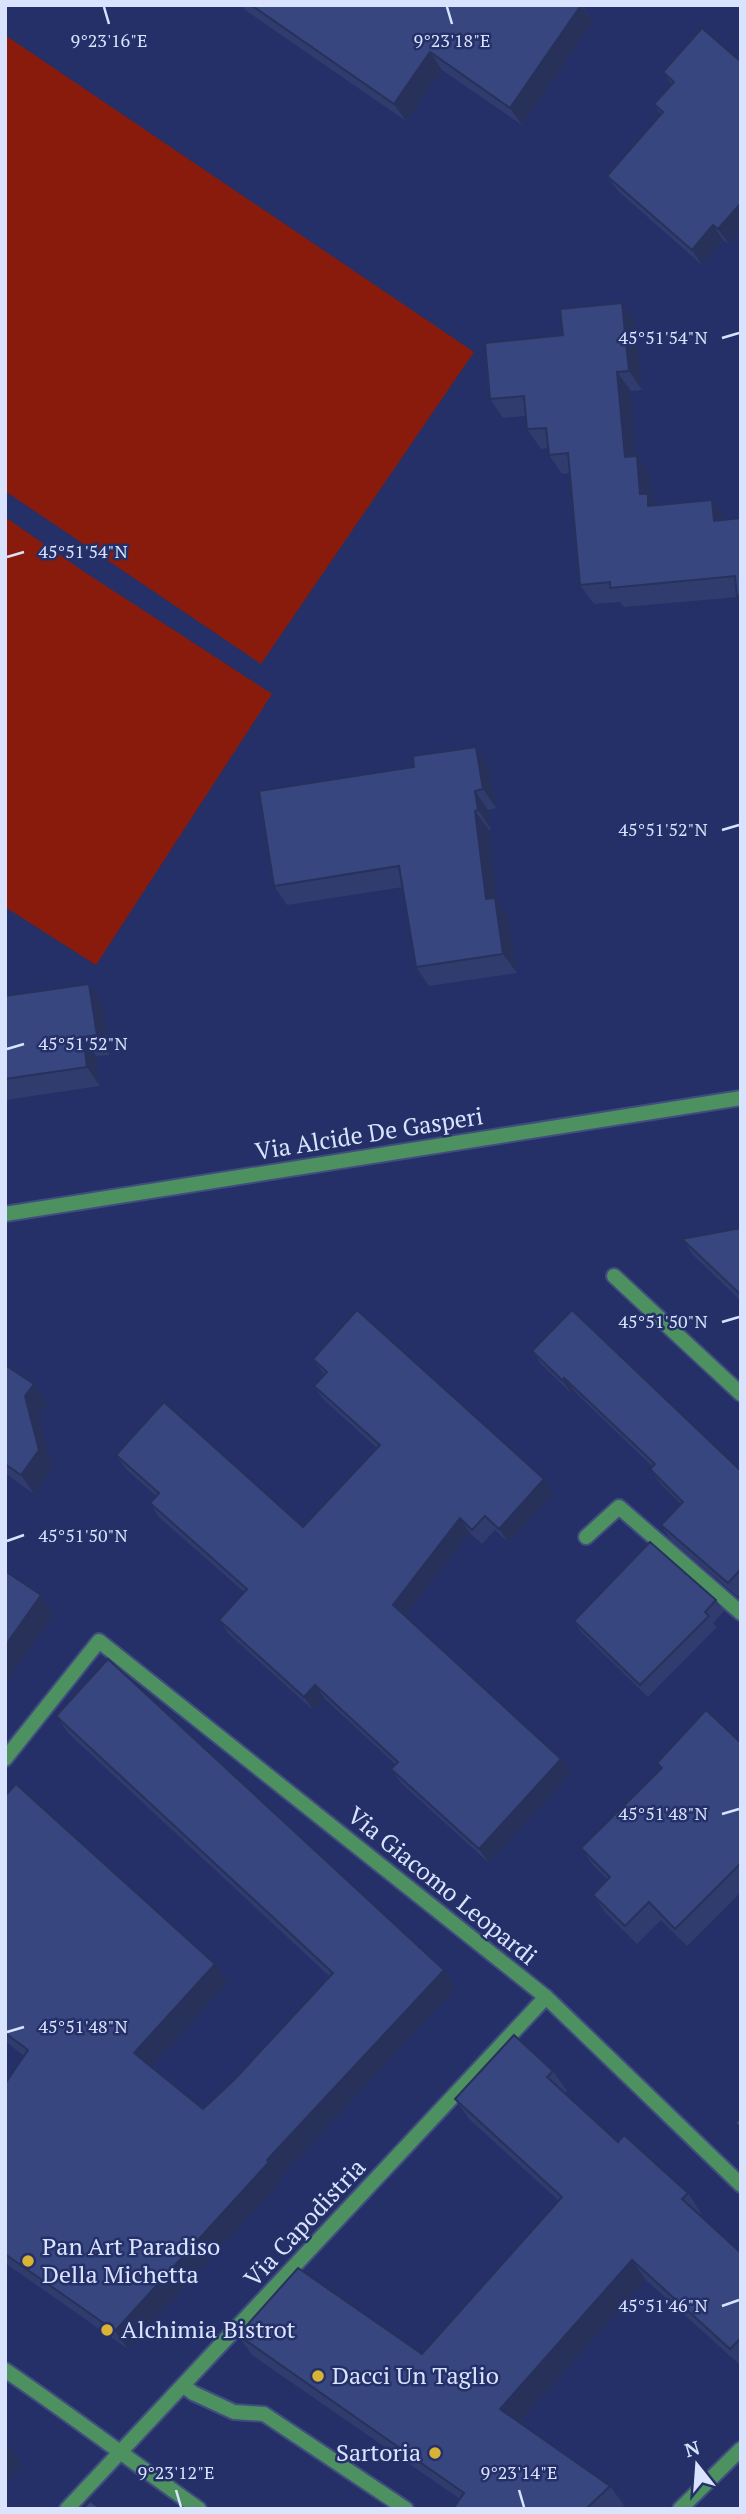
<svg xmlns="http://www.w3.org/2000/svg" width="746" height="2514" font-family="'PT Serif',serif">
<rect width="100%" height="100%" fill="#243067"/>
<g fill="#881b0b">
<polygon points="5,35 474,352 261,664 5,491"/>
<polygon points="5,517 83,571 272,694 96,965 5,907"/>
</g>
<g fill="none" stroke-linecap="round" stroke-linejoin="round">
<g stroke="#414d7f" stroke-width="18">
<polyline id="service" points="184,2386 193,2393 234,2412 264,2414 406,2509"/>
</g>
<g stroke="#414d7f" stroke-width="18">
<g id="minor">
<polyline points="5,1214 741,1098"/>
<polyline points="614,1276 741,1394"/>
<polyline points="586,1537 619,1507 741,1613"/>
<polyline points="5,1759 99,1641 546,1997 741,2185"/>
<path d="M5,2370c66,45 129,93 194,139"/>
<polyline points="67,2509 546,1997"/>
<polyline points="680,2509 741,2449"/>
</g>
</g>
<use href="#service" stroke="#4d9160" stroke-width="14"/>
<use href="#minor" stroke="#4d9160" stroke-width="14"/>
</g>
<g fill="#303c6e">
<polygon points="242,5 582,5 593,22 522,125 442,70 406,121 245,10"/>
<polygon points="741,62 741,230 729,244 723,240 702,265 618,191 607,176 661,115 654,104 672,84 663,72"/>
<polygon points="636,322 642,390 631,391 636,456 650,475 653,501 656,505 726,520 741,518 741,601 738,597 624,607 620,602 594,604 580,585 570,473 562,474 549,455 548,448 541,449 527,429 526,416 503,418 490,399 563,335"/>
<polygon points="476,747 489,766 496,808 488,810 491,829 489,830 498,902 508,917 517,973 429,986 416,967 403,887 287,905 274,886"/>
<polygon points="5,996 103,1003 110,1055 96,1056 100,1086 5,1100"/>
<polygon points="741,1228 741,1301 693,1255 682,1239"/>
<polygon points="532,1351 741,1471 741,1594 738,1597 671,1540 661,1525 681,1504 660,1483 650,1469 652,1466 575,1392 572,1394 542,1365"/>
<polygon points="313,1359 554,1493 509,1543 495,1530 482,1544 470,1533 405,1616 571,1773 489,1863 401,1783 391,1769 395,1764 325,1699 314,1711 229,1634 219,1620 244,1592 159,1517 150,1503 156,1496 126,1469 116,1455 303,1527 377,1448 324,1400 314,1386 324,1374"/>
<polygon points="5,1365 48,1403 39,1416 53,1469 34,1494 5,1473"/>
<polygon points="716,1600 724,1611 713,1623 717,1627 648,1697 582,1633 574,1621"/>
<polygon points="56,1716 444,1970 456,1988 280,2178 282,2181 128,2349 5,2263 5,2084 24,2056 5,2041 5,1796 228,1982 151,2067 203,2109 234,2080 330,1977 69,1734"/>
<polygon points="741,1743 741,1892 687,1946 661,1920 637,1944 605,1912 593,1895 608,1880 593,1865 581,1848 661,1769 657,1763"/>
<polygon points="553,2071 567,2091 565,2093 618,2142 688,2193 701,2213 699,2215 741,2253 741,2366 646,2280 520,2422 610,2486 624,2505 620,2509 453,2509 460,2499 252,2355 238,2335 422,2354 559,2201 469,2119 455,2099"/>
</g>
<g fill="#27315a">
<polygon points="581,5 593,22 522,125 510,108"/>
<polygon points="430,52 442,70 406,121 394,104"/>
<polygon points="741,203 741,230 729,244 718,229"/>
<polygon points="713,225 723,240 702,265 692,250"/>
<polygon points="622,303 636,322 642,390 629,371"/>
<polygon points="617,372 631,391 638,476 625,457"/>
<polygon points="637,456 650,475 653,501 661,513 662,525 640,494"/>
<polygon points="712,500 726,520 714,521"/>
<polygon points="476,747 489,766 496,808 483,789"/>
<polygon points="475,791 488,810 491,829 478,810"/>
<polygon points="475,811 489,830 498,902 508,917 517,973 503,954 486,899"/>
<polygon points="89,984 103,1003 110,1055 97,1035"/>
<polygon points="83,1037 96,1056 100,1086 87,1067"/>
<polygon points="564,1378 575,1392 572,1394 562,1380"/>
<polygon points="34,1384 48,1403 39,1416 53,1469 34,1494 21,1475 25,1396"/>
<polygon points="544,1479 554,1493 509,1543 499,1529"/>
<polygon points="460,1518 470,1533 403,1619 393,1605"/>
<polygon points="41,1595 54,1615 5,1685 5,1646"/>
<polygon points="315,1685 325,1699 314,1711 304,1697"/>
<polygon points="561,1759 571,1773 489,1863 479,1849"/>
<polygon points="215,1964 228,1982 147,2072 134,2053"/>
<polygon points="444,1970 456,1988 280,2178 282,2181 128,2349 115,2331 267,2160"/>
<polygon points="632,2260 646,2280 514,2428 500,2409"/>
<polygon points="9,2445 22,2465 5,2483 5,2449"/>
</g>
<g fill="#384680" stroke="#27315a" stroke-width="2">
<polygon points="251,5 581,5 510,108 430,52 394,104"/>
<polygon points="702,28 741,62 741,203 718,229 713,225 692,250 607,176 663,112 654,104 674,82 663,72"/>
<polygon points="622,303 629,371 617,372 625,457 637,456 640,494 648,494 648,506 712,500 714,521 741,518 741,595 737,596 735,576 610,588 610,582 580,585 568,453 549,455 546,428 527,429 524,396 490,399 485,343 563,335 560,309"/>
<polygon points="476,747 483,789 475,791 478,810 475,811 486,899 495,898 503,954 416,967 399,866 274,886 259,791 414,767 413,756"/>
<polygon points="89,984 97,1035 83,1037 87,1067 5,1079 5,996"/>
<polygon points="741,1228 741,1295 682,1239"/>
<polygon points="357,1310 544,1479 499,1529 485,1516 472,1530 460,1518 393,1605 561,1759 479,1849 391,1769 398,1762 315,1685 304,1697 219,1620 247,1589 150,1503 159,1493 116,1455 164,1402 303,1527 380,1445 314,1386 327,1372 313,1359"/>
<polygon points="572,1310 741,1471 741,1569 728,1583 661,1525 683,1502 650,1469 655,1464 564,1378 562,1380 532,1351"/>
<polygon points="5,1365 34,1384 25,1396 39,1450 21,1475 5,1464"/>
<polygon points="650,1542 716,1600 705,1612 709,1616 640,1685 574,1621"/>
<polygon points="5,1571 41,1595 5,1646"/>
<polygon points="108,1659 444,1970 267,2160 269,2162 115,2331 5,2254 5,2084 28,2050 5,2033 5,1796 16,1784 215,1964 134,2053 203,2109 234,2080 333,1973 56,1716"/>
<polygon points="706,1710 741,1743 741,1863 675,1929 649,1902 625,1926 593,1895 610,1877 581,1848 662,1768 657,1763"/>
<polygon points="514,2035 553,2071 547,2077 618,2142 624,2135 688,2193 682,2199 741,2253 741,2338 730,2349 632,2260 500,2409 610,2486 586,2509 453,2509 464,2493 238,2335 298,2268 422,2354 562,2197 455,2099"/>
<polygon points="741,2117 741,2128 735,2123"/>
<polygon points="90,2501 101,2509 83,2509"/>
</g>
<path fill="none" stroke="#dae3fe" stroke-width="2.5" d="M104,7l5,17M447,7l5,17M722,338l17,-5M7,557l17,-5M722,830l17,-5M7,1049l17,-5M722,1322l17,-5M7,1541l17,-6M722,1814l17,-5M7,2032l17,-5M722,2306l17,-6M176,2490l5,17M519,2490l5,17"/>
<g fill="#d9b334" stroke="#243067" stroke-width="2.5">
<circle cx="28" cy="2261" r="7"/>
<circle cx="107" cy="2330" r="7"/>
<circle cx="318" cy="2376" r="7"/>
<circle cx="435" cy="2453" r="7"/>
</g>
<g text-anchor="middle" stroke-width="5" stroke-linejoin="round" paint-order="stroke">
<g font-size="24" fill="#dae3fe" stroke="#243067">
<text transform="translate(369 1134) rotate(-9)" y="8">Via Alcide De Gasperi</text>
<text transform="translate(442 1886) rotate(39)" y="8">Via Giacomo Leopardi</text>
<text transform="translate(305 2223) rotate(-47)" y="8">Via Capodistria</text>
</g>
<g font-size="24" fill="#dae3fe" stroke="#243067" text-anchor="start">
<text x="42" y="2255">Pan Art Paradiso<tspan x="42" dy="28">Della Michetta</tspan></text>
<text x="121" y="2338">Alchimia Bistrot</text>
<text x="332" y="2384">Dacci Un Taglio</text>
<text x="421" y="2461" text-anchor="end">Sartoria</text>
</g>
</g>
<g font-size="18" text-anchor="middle" fill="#dae3fe" stroke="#243067" stroke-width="5" stroke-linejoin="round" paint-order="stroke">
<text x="109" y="47">9°23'16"E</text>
<text x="452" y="47">9°23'18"E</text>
<text x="663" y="344">45°51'54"N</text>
<text x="83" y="558">45°51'54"N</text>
<text x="663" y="836">45°51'52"N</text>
<text x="83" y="1050">45°51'52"N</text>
<text x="663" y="1328">45°51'50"N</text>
<text x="83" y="1542">45°51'50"N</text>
<text x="663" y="1820">45°51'48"N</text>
<text x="83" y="2033">45°51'48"N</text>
<text x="663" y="2312">45°51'46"N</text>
<text x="176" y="2479">9°23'12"E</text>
<text x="519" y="2479">9°23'14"E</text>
</g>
<rect width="746" height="2514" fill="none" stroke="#dae3fe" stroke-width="14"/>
<g transform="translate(697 2465) rotate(343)" stroke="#243067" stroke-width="5" paint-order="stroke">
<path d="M0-5L12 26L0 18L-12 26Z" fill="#dae3fe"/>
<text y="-10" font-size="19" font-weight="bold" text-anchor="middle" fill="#dae3fe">N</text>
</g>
</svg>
